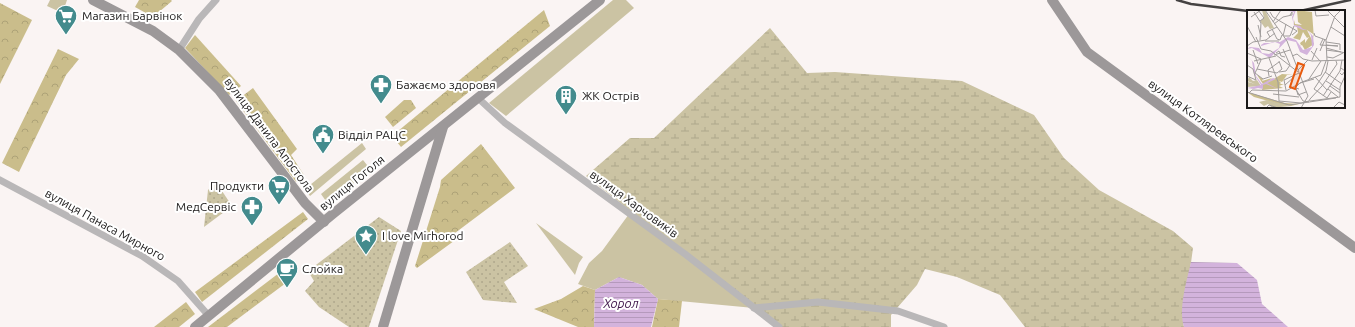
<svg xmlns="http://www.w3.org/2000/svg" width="1355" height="327" font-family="Ubuntu,sans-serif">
<defs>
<pattern id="forest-crowns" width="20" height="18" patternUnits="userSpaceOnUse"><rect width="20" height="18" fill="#cabd8b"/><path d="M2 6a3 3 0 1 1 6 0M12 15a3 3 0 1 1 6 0" fill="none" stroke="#ada277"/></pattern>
<pattern id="wetland-marsh" width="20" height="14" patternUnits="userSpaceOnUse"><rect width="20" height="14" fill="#cbc3a3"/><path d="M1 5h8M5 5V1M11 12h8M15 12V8" fill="none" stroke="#aea78c"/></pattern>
<pattern id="park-dots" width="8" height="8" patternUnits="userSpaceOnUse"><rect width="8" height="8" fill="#cbc3a3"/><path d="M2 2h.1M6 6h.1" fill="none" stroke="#aea78c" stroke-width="1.8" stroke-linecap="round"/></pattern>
<pattern id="water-rules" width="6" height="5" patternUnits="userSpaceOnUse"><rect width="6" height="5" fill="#d3b3dc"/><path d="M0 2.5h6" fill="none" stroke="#b599bc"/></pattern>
</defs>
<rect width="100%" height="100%" fill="#faf4f3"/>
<g fill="#cbc3a3">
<polygon points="50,0 67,0 64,9 60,9 58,11 47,6"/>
<polygon points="613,0 626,0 634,8 506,116 489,103"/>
<polygon points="362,143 366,149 310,196 305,189"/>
<polygon points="363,160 371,170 328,204 321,194"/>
<polygon points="629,214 754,308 658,299 642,285 619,277 595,290 578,284 589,263 602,251"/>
<polygon points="536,223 583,257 579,263 575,275"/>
</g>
<g fill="url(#forest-crowns)">
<polygon points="139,0 171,0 172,1 153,17 135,7"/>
<polygon points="0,3 32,20 0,84"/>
<polygon points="544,10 550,26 401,147 392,136"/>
<polygon points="195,35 241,86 229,95 185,48"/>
<polygon points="58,49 79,59 66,75 19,172 2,163"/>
<polygon points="253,88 297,149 291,155 304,175 296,182 236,101"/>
<polygon points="404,100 411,100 416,108 393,127 385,117"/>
<polygon points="481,144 515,188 455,233 458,238 417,268 415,266 440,187 441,180"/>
<polygon points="303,212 308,219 202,302 195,292"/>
<polygon points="283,270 290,280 227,327 208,327"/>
<polygon points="583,286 595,290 594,327 578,327 534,309 561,299"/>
<polygon points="658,299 682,301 679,327 652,327"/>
<polygon points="186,302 195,314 179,327 154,327"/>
</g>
<polygon fill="url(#wetland-marsh)" points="770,28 807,73 835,72 962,81 1034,115 1064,158 1099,190 1173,231 1193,248 1183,322 1184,327 1025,327 1000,295 957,277 925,269 917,285 891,315 891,327 779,327 586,176 630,138 654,138"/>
<g fill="url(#park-dots)">
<polygon points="216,182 232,206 204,227 208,190"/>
<polygon points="379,217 401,231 369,327 349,327 319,307 305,291 314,281 308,271"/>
<polygon points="510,242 528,266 504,282 517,303 483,300 466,272"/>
</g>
<g fill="url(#water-rules)">
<path d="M1191,262l46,1 20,17 5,24 26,23h-104c-6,-18 3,-47 7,-65z"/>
<polygon points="619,277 642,285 658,299 651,327 594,327 595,290"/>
</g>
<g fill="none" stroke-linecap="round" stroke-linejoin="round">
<g stroke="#b9b7b8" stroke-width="7">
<polyline points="179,50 199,19 216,0"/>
<polyline points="478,98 505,123 685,254 779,327"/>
<polyline points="0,180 142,256 178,281 209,316"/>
<polyline points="754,308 818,302 898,311 944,327"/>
</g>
<g stroke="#9c9899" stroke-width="10">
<polyline points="93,0 153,31 179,50 219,90 305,203 324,222"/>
<polyline points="1052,0 1087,52 1355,248"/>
<polyline points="195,327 334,213 600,0"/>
<polyline points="383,327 443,127"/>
</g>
<g stroke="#454242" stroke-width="2.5">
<polyline points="1177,0 1191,4 1248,11"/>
<polyline points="1281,11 1300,11 1350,0"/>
</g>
</g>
<defs>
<g id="supermarket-pin" transform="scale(1.15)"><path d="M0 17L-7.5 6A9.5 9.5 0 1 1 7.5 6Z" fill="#438b8d" stroke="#fff"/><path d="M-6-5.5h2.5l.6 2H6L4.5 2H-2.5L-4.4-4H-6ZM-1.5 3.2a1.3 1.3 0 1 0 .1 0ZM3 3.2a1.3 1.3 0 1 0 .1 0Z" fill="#fff"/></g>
<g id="pharmacy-pin" transform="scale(1.15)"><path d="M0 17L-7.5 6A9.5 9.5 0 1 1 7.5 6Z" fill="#438b8d" stroke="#fff"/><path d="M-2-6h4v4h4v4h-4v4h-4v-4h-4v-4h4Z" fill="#fff"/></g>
<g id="building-pin" transform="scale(1.15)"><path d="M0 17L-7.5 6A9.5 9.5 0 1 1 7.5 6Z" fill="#438b8d" stroke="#fff"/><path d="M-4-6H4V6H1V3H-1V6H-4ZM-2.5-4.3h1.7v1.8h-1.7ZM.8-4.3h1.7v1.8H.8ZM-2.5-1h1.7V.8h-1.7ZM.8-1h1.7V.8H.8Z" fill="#fff"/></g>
<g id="civic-pin" transform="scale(1.15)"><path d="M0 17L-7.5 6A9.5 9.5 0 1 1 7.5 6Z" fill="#438b8d" stroke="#fff"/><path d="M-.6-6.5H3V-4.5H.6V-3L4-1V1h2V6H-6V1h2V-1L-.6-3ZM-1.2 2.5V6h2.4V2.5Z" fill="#fff"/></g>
<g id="sight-pin" transform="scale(1.15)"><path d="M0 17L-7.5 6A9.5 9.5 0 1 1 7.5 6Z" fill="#438b8d" stroke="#fff"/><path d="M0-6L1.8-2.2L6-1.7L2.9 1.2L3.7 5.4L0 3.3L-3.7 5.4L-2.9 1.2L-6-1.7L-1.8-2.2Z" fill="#fff"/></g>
<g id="cafe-pin" transform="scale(1.15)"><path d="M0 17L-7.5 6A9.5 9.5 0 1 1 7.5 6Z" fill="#438b8d" stroke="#fff"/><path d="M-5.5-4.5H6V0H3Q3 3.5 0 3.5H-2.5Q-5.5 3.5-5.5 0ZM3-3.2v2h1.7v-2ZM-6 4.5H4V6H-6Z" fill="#fff"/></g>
</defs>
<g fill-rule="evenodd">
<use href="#supermarket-pin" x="66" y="16"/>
<use href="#pharmacy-pin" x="381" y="85"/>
<use href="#building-pin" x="566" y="96"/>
<use href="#civic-pin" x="323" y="135"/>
<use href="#supermarket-pin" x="279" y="186"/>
<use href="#pharmacy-pin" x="252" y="207"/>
<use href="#sight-pin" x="366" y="236"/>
<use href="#cafe-pin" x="287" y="269"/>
</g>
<g text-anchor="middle" stroke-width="4" stroke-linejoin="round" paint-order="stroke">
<g font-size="12" fill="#1a1818" stroke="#fff" text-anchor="start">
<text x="82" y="20">Магазин Барвінок</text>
<text x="396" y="89">Бажаємо здоровя</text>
<text x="582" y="100">ЖК Острів</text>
<text x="338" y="139">Відділ РАЦС</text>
<text x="264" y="190" text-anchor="end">Продукти</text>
<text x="236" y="211" text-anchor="end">МедСервіс</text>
<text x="382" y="240">I love Mirhorod</text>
<text x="302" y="273">Слойка</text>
</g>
<g font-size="12" fill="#1a1818" stroke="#fff">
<text transform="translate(1203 121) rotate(36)" y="4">вулиця Котляревського</text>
<text transform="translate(269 135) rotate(53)" y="4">вулиця Данила Апостола</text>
<text transform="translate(352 183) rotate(-39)" y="4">вулиця Гоголя</text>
<text transform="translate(634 204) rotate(36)" y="4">вулиця Харчовиків</text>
<text transform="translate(105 225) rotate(29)" y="4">вулиця Панаса Мирного</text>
</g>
<g font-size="13" font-style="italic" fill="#421a4d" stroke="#fff">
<text x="621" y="308">Хорол</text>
</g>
</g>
<g transform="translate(1247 10)">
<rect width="98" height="98" fill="#faf4f3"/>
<path d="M15,0h3l9,18 -4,1 -2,-3 -3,2 -5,-7 4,-3zM2,67l4,4 4,-1 4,6 -14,1 1,-5 7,2 -8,-3z" fill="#cbc3a3"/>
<path d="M50,0l15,2 2,27 -1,-5 -6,-4 7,14 -9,6 -3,-5 -3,1 2,-1 -1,-2 5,-4v4l4,-6 -2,1 -4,-6 -3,8 -7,-2 5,-5 -1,-7 -3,-1v-5l1,4 7,1 -4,-3zM35,64l12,1h-7l-5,7 -3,-1 2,2 -1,1h4l-5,2 4,2 -21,2 1,-6 -6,-9 6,4 -1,2 10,-3 -5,5zM0,82l38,11 14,1 -9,1 9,-1 -8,2 -8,-1 -29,-8z" fill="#cabd8b"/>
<path d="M20,90l7,2 17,4 -21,2 1,-2 -3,-2 -4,2 -5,-4z" fill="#cbc3a3"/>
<path d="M37,0h12l-3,8 1,7 6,1 3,3 4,1 6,6 1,9 -7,10 -7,-3 -4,-10 -9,-2 -17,18 -18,-10 -5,1 3,-2 9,1 3,5 7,1 10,-6 1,-4 -5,-2 -14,4v-1l3,-2h6l3,-1h7l8,-5 8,3 7,10 9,-3 -1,-12 -4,-5h-4l-9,-4 -2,-9 2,-5zM0,45l7,8 2,13 6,8 11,-6 3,1 -9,4 11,6 -12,-5 -3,1v4l-5,-1 -4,1 -7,-1 14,-3 -7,-11 -2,-13z" fill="#d3b3dc"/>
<path fill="none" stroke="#a09c9b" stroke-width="1" d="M11,0l6,8 -4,3M18,0l22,31 21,55 -7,12M68,0l1,6 13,-1M80,0l18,18M7,2l7,11 -1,17M23,2l3,5 24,14 -5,4M4,7l10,-7M26,12l8,-12M27,14l9,-7 9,-2v-3l-2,3M11,15l3,12M0,16l9,16M84,17l14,9M25,19l5,10 3,1 2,-5M67,23l1,3 11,4M36,26l3,-12M37,26h6l4,-10M9,27l5,12 10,2 27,21M23,27l-3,-5 10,-5M76,29l-3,6 18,1M18,31h14M79,32l14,2v6M79,35l12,1M0,36l6,-4 13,-2 9,-7M79,38l19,5M6,40l5,14M79,40l15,2M64,41l9,10M73,41l5,-12M0,43l14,6M29,43l3,-2 2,5 4,1M27,45l16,-5M45,46l5,-2 6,5 9,2 33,-1M80,47l6,1 10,-5M22,48l9,24 1,19 22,2 8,-2 1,-2M14,50l-4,9 20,4 5,-4 -3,-8M65,50l5,-12M7,51l22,-5M80,51l-1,-21 9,-24 6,-6M81,51l-2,10 -12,18 13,9 4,-6M0,55l6,4 3,11 -9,-4M10,59l-2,4 8,6 9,-3M51,60l10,-10M32,62l7,-1 4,-6 -7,-16M78,62l17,12M93,63l2,2 3,-4 -4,-3M22,66l-1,-6 11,-8M68,67l12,13M62,69l12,-18M79,71l14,9M55,72l19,-7 5,-14M38,75l9,-8M83,76l10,7M52,79l-3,-1 2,7 8,-3M81,79l10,8M39,80l-2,-10 15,-7M0,82l42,13 47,-7M2,83l3,-3 34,1 16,-9M26,84l26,3M76,86l17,-25 2,-11M63,89l12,-13 15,-22 -1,-3M63,91l30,-4v-10l5,-11M62,92l-6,-1 -8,-13 5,-5 14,-4M19,98l3,-3 9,3M86,98l6,-6 6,3"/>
<path fill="#e8590c" fill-opacity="0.15" stroke="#e8590c" stroke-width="2" d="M51,53l6,2 -9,24 -5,-2z"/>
<rect width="98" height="98" fill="none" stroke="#1a1818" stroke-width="2"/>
</g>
</svg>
